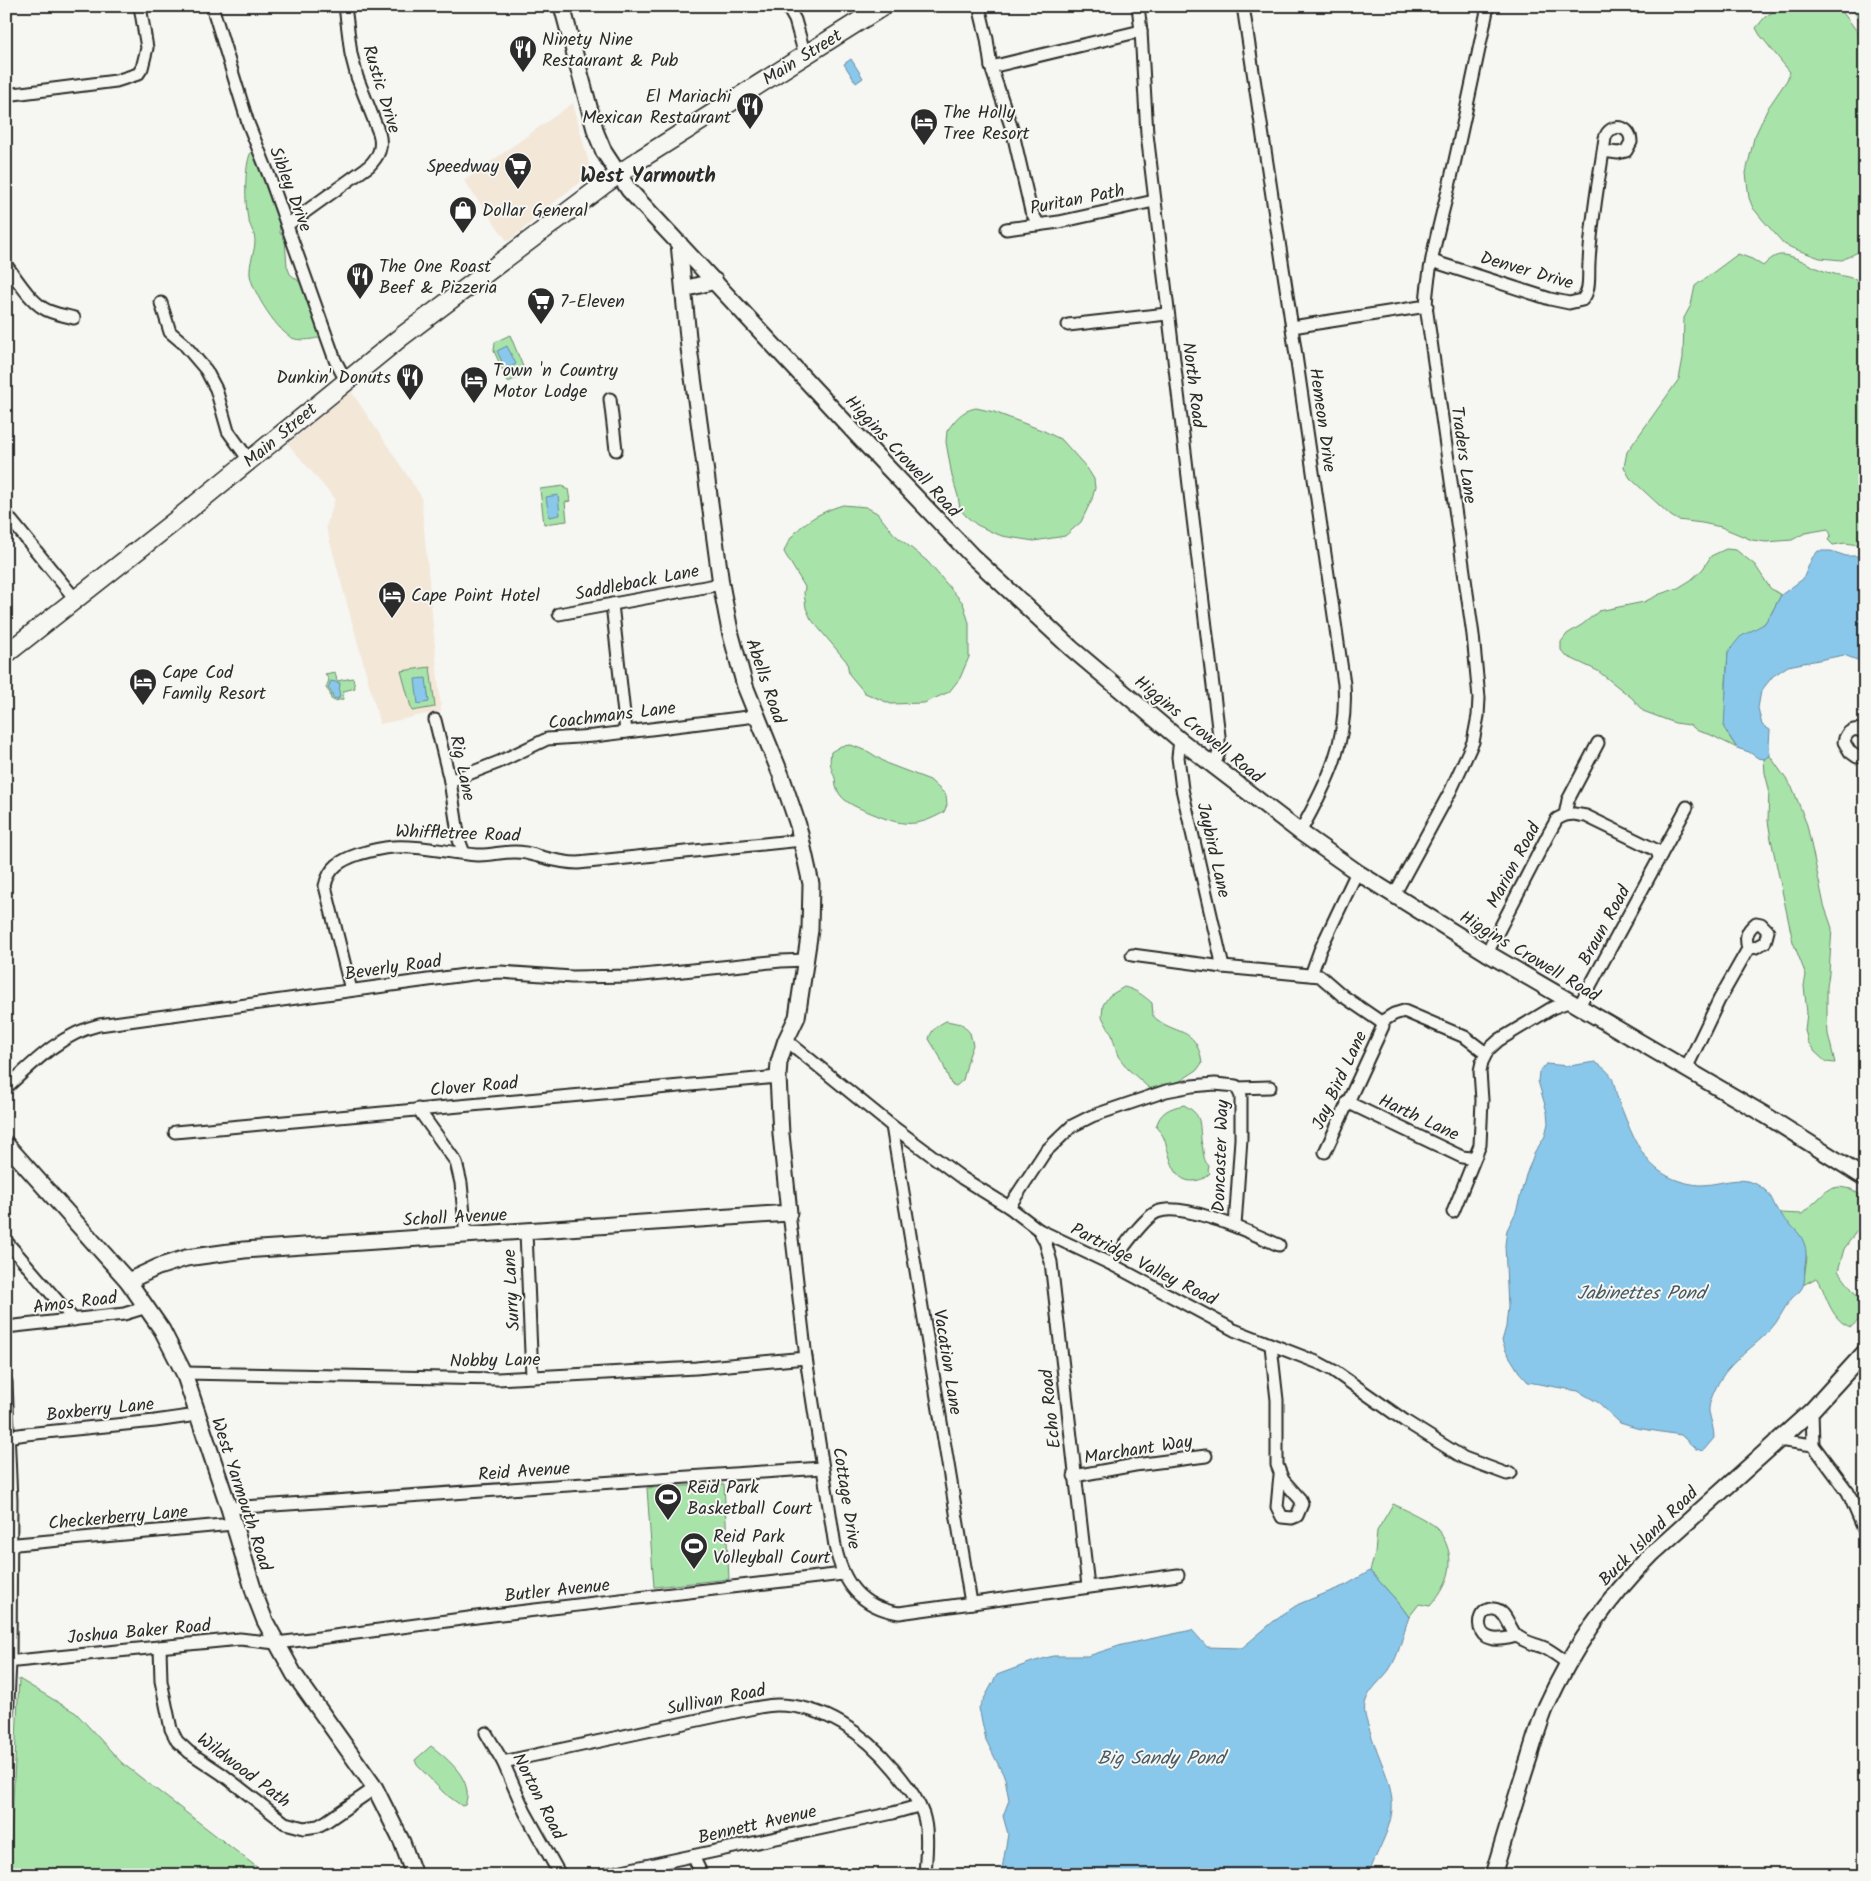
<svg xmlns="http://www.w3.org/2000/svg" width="1871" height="1881" font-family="Kalam,sans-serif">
<rect width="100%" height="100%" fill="#f6f6f2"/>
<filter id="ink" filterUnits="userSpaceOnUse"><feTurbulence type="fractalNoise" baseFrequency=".02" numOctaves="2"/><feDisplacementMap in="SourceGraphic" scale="10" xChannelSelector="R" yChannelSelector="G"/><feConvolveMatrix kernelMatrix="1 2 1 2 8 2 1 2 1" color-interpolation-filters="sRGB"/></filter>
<g filter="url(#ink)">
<g fill="#f3e7d8">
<polygon points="573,103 590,168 588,176 562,196 508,242 464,181"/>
<polygon points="351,391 421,496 441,711 380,724 326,527 335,499 288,444"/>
</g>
<g fill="#a8e4aa" stroke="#6a886a">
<polygon points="1782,6 1838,6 1865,42 1865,245 1860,251 1842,260 1820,258 1792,248 1784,244 1762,219 1753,208 1749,198 1746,173 1754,138 1768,108 1787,80 1790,72 1760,35 1756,28 1765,17"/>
<polygon points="1850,6 1865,6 1865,29"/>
<path d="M251,152l5,4 23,61 1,16 5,7 2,26 3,8 17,14 15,49c-7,2 -20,4 -27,2 -16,-4 -43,-48 -45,-64 -1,-13 5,-23 5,-34 0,-7 -5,-15 -7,-22 -3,-16 -4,-53 3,-67z"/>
<path d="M1738,254l14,5 11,7c5,-5 12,-12 20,-11 15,1 29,13 44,17 13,4 25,5 38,10v264l-20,-3 -12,2 -5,-5 3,-5 -3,-6 -23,4 -13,7 -26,2 -14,-2 -31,-13 -19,-4 -24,-3 -7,-4 -41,-38 -6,-11 3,-15 52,-73 4,-21 1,-40 7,-13 4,-19z"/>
<polygon points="510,335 526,374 508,382 494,351 495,342"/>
<path d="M976,408l18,4 50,19 18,9 25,28 7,11 1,9 -3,11 -11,23 -16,14 -31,5 -32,-5 -10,-4 -15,-7 -11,-9 -6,-7 -2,-13 -6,-20 -6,-34 1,-11c9,-12 14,-20 29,-23z"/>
<polygon points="564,486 565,489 568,489 570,501 565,502 567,521 544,524 540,489"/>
<path d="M843,505l23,2 11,6 17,21 33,27 36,42 6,20v34l-9,21 -11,14 -25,11 -33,1 -26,-11 -16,-19 -2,-12 -36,-43 -5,-11 -2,-15 1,-6 -21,-35c8,-25 35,-40 59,-47z"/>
<polygon points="1726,549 1736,550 1755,565 1770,588 1781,595 1771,614 1764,624 1728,652 1726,683 1727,733 1737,748 1711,735 1698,731 1690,725 1675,723 1643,711 1632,698 1598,671 1566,656 1561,650 1561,642 1567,634 1583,624 1599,611 1644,602 1660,594 1678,588 1691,580 1703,569 1711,556"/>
<polygon points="430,667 435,707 412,711 401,671"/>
<polygon points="335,672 337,681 353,678 355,688 344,691 343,699 335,701 331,699 330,693 326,688 329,680 325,674"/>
<path d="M851,745l18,7 19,12 42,16 16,15 1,10 -3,7c-29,17 -44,13 -73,1 -12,-5 -29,-10 -34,-24 -2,-3 -1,-8 -2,-11 -4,-10 -6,-15 -4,-26l10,-6z"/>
<polygon points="1770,756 1793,789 1807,825 1824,905 1832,928 1829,973 1827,987 1827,1016 1828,1034 1835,1063 1826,1062 1815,1052 1808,1042 1805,1030 1807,1013 1804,986 1806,975 1793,942 1771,839 1768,821 1769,789 1765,773 1764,759"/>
<path d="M1124,987c12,3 19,8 28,16l1,13c22,21 43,8 49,47l-5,7 -17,11 -22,8 -9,-1 -21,-19 -10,-13 -6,-21 -10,-18 1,-12 6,-9z"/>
<path d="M946,1021l16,3 8,9 3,12 -4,11 -6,24 -7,6 -5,-2 -11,-27 -11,-18c2,-9 9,-14 17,-18z"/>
<path d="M1184,1105c18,10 15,16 17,34 0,4 2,8 2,12 1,6 1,10 6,15l-1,5 2,2c-6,6 -9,7 -17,8 -22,1 -23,-30 -30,-45 -2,-4 -5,-6 -7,-9 4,-15 13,-19 28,-22z"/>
<path d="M1839,1187l12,2 14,9v21l-21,30 -6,22 25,33 -2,14 -10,9c-18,-5 -25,-30 -31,-45l-4,-4 -13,7 4,-28 -28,-44 23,1 27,-25z"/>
<polygon points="724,1484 729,1579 654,1587 647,1488"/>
<path d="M1393,1504c9,4 39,18 45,25 2,2 4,7 6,10 13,26 3,47 -14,67l-11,-2 -10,13 -11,-15 -28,-31 5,-17 2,-23z"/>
<polygon points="19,1679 76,1713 122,1763 267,1875 6,1875 6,1862 10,1862"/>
<path d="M431,1746c17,13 44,35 34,59l-3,1 -18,-13 -27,-28 -2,-5z"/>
</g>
<g fill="#8ac8eb" stroke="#64899e">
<polygon points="851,59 863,78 856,83 844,64"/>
<polygon points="507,346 516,364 509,368 510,371 507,372 497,351"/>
<polygon points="558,495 560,515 549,517 546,497"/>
<polygon points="1818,551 1831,551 1846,556 1860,556 1865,559 1865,663 1844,655 1788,666 1773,676 1761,691 1758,708 1762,725 1770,730 1769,745 1770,756 1764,759 1758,758 1749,752 1737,748 1724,728 1728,652 1740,637 1764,624 1771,614 1781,595 1803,579 1812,558"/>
<polygon points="426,678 429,702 418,704 415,679"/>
<polygon points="331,681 340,683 339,692 340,695 338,699 333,698 332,693 328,688"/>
<path d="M1595,1062c23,15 16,18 24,40 9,22 19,53 39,68 12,9 27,14 42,15 22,0 41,-12 61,2 13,9 11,17 19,27 8,10 20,17 24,29 3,7 2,15 1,22 -1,8 1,16 -3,23 -2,4 -7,7 -10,10 -9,10 -13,23 -22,32 -16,17 -38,30 -50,50 -5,9 -12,23 -11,32 2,9 5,17 5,26l-11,13 -7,-2 -15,-14 -45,-7 -16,-5 -21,-20 -21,-12 -50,-9 -9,-10 -13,-21 -4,-10 4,-14 2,-20 -3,-62 2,-15 9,-18 10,-37 8,-21 11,-18 3,-13 -1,-11 -9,-31 1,-9 7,-8 23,2z"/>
<path d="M1370,1571l28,31 11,15c-7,18 -9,37 -20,53 -8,11 -21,20 -24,34 -2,10 3,21 6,30 7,23 23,51 21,76 -2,23 -17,43 -23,65h-368l7,-41 -5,-18 6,-16 -4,-22 -19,-38 -7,-32 18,-33 35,-13 21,-6h35l34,-11 70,-15 15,17 35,1 38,-32 19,-12 47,-19z"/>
</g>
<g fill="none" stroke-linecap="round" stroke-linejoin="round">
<g stroke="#2b2b2b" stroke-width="15">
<g id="street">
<polyline points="212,6 248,123 270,178 335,360 346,381"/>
<polyline points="787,6 795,20 805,55"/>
<polyline points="979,6 987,39 991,67 1012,129 1031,211 1039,225"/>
<polyline points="1138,6 1141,31 1147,134 1219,736 1219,752 1214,767"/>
<path d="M1243,6l44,288 57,390c4,58 -16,98 -44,148"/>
<polyline points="991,67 1141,31"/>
<polyline points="6,95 116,81 138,74 142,68 147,48 140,6"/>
<path d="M287,225l82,-59c10,-10 14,-19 10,-33l-22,-56 -6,-23 -6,-48"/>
<polyline points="1006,229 1059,222 1154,201"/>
<path d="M1432,261l118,38 19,4 13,-3c9,-9 6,-25 7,-37 2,-42 10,-83 16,-125 5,-16 26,-13 26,4l-5,9 -8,2 -15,-2"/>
<path d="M6,265c11,14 22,33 37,43 9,6 21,7 31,10"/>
<polyline points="161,303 170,332 183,343 206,370 216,389 228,431 249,460"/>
<polyline points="1068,325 1167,314"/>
<polyline points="1292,327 1427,306"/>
<polyline points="610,399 616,450"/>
<polyline points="6,514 76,600"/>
<polyline points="612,604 626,732"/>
<polyline points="559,614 721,584"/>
<polyline points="435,720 450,781 459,840 464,853"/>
<path d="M1865,734c-9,-9 -19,-3 -21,8l6,10 7,5 8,-2"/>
<polyline points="1180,740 1178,757 1182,789 1223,967"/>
<polyline points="450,781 499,762 547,739 594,736 756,716"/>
<polyline points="1565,815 1574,814 1586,816 1656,850 1660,858"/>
<path d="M1394,895l57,-105 22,-48 5,-26 1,-18 -6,-63 -47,-329c2,-43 15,-86 25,-128 13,-57 25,-114 37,-172"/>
<polyline points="1487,953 1548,835 1557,819 1565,815 1568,800 1598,743"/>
<polyline points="1132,955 1223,967 1320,976 1343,996 1381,1022"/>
<polyline points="1311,975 1320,950 1357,872"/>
<path d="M351,990l-26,-104c4,-19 16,-26 34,-32 10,-3 22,-6 34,-7 28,-2 56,6 84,8 17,1 30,-6 49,-2 18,4 33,10 52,10l224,-23"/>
<polyline points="1578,1008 1687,807"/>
<polyline points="1381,1022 1394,1014 1404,1011 1465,1037 1486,1053"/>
<polyline points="786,1040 892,1126 962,1178 1009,1207 1039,1230 1111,1264 1234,1330 1319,1363 1334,1371 1405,1421 1464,1458 1507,1474 1511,1473"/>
<path d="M1686,1069l33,-69 29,-51 8,-2 9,-5 3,-11 -7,-7 -5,-1c-10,8 -11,14 -8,26"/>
<path d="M6,1088c28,-26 55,-54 93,-63l373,-51 28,-2 72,5 61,-1 148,-15 25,-1"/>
<polyline points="1347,1102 1462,1157 1471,1158 1476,1155"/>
<polyline points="418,1109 456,1162 461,1183 466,1235"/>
<polyline points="892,1126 971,1603"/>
<polyline points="175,1132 778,1077"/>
<polyline points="1325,1152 1383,1026 1381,1022"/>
<polyline points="1009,1207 1045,1152 1072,1126 1092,1116 1166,1091 1192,1086 1215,1084 1236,1086 1237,1088 1270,1087"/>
<polyline points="1453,1212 1480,1145 1482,1100 1480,1071 1482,1062 1488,1050 1499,1040 1552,1008 1568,1002"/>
<path d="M789,1213l17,145 29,188c8,37 25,61 64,67l279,-38"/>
<polyline points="1235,1226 1241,1139 1241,1096 1237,1088"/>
<polyline points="1039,1230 1045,1241 1051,1262 1088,1586"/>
<polyline points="526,1232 532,1377"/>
<polyline points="6,1241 74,1320"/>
<path d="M1111,1264c10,-13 32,-46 46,-52 27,-11 96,22 122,33"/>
<polyline points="6,1327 124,1314 147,1307"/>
<polyline points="1271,1346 1277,1400 1277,1465 1283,1480 1300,1499 1302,1504 1297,1516 1292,1518 1282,1517 1277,1507 1280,1475"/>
<polyline points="184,1373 498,1379 696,1368 806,1358"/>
<polyline points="6,1382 11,1501 10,1662 6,1742"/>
<polyline points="1812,1410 1813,1445"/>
<polyline points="6,1437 26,1434 155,1421 197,1415"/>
<polyline points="1778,1440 1813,1445 1848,1492 1865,1532"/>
<polyline points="1074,1476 1135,1465 1206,1456"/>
<polyline points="229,1508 822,1468"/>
<polyline points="6,1545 233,1524"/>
<path d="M1517,1636c-8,2 -20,5 -27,2 -16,-4 -13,-31 4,-29 12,1 15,19 22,26 7,7 20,9 29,13 8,4 15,10 23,15"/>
<polyline points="160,1647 161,1681 171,1729 177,1741 189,1752 222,1774 285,1823 304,1828 318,1826 327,1821 375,1788"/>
<polyline points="6,1662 240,1639 276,1643 319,1638 484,1616 843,1574"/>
<polyline points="486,1733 503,1762 525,1812 560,1875"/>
<path d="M503,1762l251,-54c7,-1 15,-3 23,-3 47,0 88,29 117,64 11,13 23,28 29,45 6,18 3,42 2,61"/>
<polyline points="693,1856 702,1875"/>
<polyline points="603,1875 893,1813 918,1806"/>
</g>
</g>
<g stroke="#2b2b2b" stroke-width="19">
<g id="secondary">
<polyline points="562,6 596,133 604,152 629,190 870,449 972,556 1071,648 1180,740 1300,832 1357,872 1487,953 1765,1115 1865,1178"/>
<polyline points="684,289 715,281"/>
<polyline points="6,1144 128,1281 162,1330 184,1373 229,1508 255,1595 265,1621 294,1674 375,1788 402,1842 414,1875"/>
<polyline points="128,1281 158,1267 186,1258 244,1250 789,1213 781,1134 778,1077 779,1062 786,1040 797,1017 802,984 810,930 811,884 798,825 781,775 745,686 730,631 721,584 689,348 679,243"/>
<path d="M1493,1875c12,-39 23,-78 36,-117 5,-17 10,-34 17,-51 26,-58 61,-108 106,-153l160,-144 53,-58"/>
</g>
</g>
<g stroke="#2b2b2b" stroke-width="21">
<polyline id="primary" points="6,654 175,521 401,337 602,186 642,158 883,6"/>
</g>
<use href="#street" stroke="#f6f6f2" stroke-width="11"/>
<use href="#secondary" stroke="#f6f6f2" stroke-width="15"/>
<use href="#primary" stroke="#f6f6f2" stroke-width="18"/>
</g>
</g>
<defs>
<g id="restaurant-pin" transform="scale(1.4375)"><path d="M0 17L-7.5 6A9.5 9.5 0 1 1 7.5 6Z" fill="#2b2b2b" stroke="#f6f6f2"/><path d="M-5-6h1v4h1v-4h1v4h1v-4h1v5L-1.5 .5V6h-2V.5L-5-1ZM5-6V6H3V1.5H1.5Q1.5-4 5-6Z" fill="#fff"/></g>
<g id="hotel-pin" transform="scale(1.4375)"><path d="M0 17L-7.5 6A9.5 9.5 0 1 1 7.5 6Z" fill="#2b2b2b" stroke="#f6f6f2"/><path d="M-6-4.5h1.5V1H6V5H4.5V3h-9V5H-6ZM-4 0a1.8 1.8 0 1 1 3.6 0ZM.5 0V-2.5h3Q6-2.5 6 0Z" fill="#fff"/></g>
<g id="supermarket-pin" transform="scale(1.4375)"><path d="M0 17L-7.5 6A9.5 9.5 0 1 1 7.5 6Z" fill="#2b2b2b" stroke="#f6f6f2"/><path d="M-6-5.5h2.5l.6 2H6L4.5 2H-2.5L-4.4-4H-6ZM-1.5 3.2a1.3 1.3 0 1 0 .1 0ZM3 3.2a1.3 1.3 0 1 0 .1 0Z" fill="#fff"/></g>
<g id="shop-pin" transform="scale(1.4375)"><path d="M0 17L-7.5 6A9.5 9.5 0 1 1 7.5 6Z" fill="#2b2b2b" stroke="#f6f6f2"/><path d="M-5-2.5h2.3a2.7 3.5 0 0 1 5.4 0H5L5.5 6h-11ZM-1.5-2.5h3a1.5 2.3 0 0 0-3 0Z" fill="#fff"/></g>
<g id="stadium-pin" transform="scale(1.4375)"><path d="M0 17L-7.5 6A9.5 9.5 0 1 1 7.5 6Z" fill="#2b2b2b" stroke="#f6f6f2"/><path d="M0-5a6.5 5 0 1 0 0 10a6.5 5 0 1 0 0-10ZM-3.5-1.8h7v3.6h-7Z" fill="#fff"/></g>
</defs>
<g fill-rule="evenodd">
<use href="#restaurant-pin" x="523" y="49"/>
<use href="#restaurant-pin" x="750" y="106"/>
<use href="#hotel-pin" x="924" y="122"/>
<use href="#supermarket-pin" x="518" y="166"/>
<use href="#shop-pin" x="463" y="210"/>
<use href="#restaurant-pin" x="360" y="276"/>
<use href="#supermarket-pin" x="541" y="301"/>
<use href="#restaurant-pin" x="410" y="377"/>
<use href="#hotel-pin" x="474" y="380"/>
<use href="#hotel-pin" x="392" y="595"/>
<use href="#hotel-pin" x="143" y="682"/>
<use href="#stadium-pin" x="668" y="1497"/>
<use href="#stadium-pin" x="694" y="1546"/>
</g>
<g text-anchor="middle" stroke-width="4" stroke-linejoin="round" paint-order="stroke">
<g font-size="18" fill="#2b2b2b" stroke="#f6f6f2" text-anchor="start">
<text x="542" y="45">Ninety Nine<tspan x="542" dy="21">Restaurant &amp; Pub</tspan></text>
<text x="731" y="102" text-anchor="end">El Mariachi<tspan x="731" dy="21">Mexican Restaurant</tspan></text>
<text x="943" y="118">The Holly<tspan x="943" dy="21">Tree Resort</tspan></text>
<text x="499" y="172" text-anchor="end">Speedway</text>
<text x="482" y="216">Dollar General</text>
<text x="379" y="272">The One Roast<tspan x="379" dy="21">Beef &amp; Pizzeria</tspan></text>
<text x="560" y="307">7-Eleven</text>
<text x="493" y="376">Town 'n Country<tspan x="493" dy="21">Motor Lodge</tspan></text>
<text x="391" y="383" text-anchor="end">Dunkin' Donuts</text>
<text x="411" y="601">Cape Point Hotel</text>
<text x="162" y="678">Cape Cod<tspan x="162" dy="21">Family Resort</tspan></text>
<text x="687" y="1493">Reid Park<tspan x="687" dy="21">Basketball Court</tspan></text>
<text x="713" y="1542">Reid Park<tspan x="713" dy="21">Volleyball Court</tspan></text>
</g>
<g font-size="18" fill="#2b2b2b" stroke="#f6f6f2">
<text transform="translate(802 57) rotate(-32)" y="6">Main Street</text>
<text transform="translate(382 89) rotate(73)" y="6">Rustic Drive</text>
<text transform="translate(291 189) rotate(69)" y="6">Sibley Drive</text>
<text transform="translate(1077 199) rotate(-11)" y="6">Puritan Path</text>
<text transform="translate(1527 270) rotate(16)" y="6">Denver Drive</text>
<text transform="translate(1194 385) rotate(83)" y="6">North Road</text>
<text transform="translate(1323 420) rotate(82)" y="6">Hemeon Drive</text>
<text transform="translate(280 435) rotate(-40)" y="6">Main Street</text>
<text transform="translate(1464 455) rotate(82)" y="6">Traders Lane</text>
<text transform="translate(903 456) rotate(47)" y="6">Higgins Crowell Road</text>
<text transform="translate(637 582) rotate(-11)" y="6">Saddleback Lane</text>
<text transform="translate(766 681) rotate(71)" y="6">Abells Road</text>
<text transform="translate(612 715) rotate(-7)" y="6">Coachmans Lane</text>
<text transform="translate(1199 729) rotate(39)" y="6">Higgins Crowell Road</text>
<text transform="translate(463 768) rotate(78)" y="6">Rig Lane</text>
<text transform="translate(458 833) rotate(2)" y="6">Whiffletree Road</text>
<text transform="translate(1214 850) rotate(77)" y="6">Jaybird Lane</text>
<text transform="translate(1513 865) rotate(-62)" y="6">Marion Road</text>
<text transform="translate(1604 925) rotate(-61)" y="6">Braun Road</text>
<text transform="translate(1530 956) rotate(31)" y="6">Higgins Crowell Road</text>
<text transform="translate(393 967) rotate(-8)" y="6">Beverly Road</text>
<text transform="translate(1339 1080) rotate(-65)" y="6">Jay Bird Lane</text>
<text transform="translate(474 1086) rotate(-5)" y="6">Clover Road</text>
<text transform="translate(1419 1117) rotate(25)" y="6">Harth Lane</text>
<text transform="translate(1220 1156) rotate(-88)" y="6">Doncaster Way</text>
<text transform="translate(455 1217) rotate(-3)" y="6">Scholl Avenue</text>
<text transform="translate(1144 1264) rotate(27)" y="6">Partridge Valley Road</text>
<text transform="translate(511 1290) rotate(-93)" y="6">Surry Lane</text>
<text transform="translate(75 1302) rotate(-7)" y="6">Amos Road</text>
<text transform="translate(495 1360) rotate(-1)" y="6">Nobby Lane</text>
<text transform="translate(948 1362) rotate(81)" y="6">Vacation Lane</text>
<text transform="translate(100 1409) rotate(-6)" y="6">Boxberry Lane</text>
<text transform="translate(1050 1409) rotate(-96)" y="6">Echo Road</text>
<text transform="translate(1138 1449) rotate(-9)" y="6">Marchant Way</text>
<text transform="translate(524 1471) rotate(-4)" y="6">Reid Avenue</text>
<text transform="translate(242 1494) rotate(72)" y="6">West Yarmouth Road</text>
<text transform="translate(847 1498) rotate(81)" y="6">Cottage Drive</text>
<text transform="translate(118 1517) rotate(-5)" y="6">Checkerberry Lane</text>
<text transform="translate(1648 1536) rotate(-45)" y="6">Buck Island Road</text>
<text transform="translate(557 1590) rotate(-6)" y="6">Butler Avenue</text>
<text transform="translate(139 1631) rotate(-5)" y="6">Joshua Baker Road</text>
<text transform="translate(716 1699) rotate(-11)" y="6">Sullivan Road</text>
<text transform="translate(244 1770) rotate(37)" y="6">Wildwood Path</text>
<text transform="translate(539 1796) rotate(63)" y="6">Norton Road</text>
<text transform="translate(757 1824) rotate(-13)" y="6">Bennett Avenue</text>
</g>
<g font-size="19" font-style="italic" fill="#485a65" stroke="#f6f6f2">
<text x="1641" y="1299">Jabinettes Pond</text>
<text x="1161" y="1764">Big Sandy Pond</text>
</g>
<g font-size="20" font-weight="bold" fill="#2b2b2b" stroke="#f6f6f2">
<text x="648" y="182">West Yarmouth</text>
</g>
</g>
<rect width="1871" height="1881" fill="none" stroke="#f6f6f2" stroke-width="25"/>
<rect x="12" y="12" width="1846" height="1856" fill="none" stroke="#2b2b2b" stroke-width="2" filter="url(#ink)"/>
</svg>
